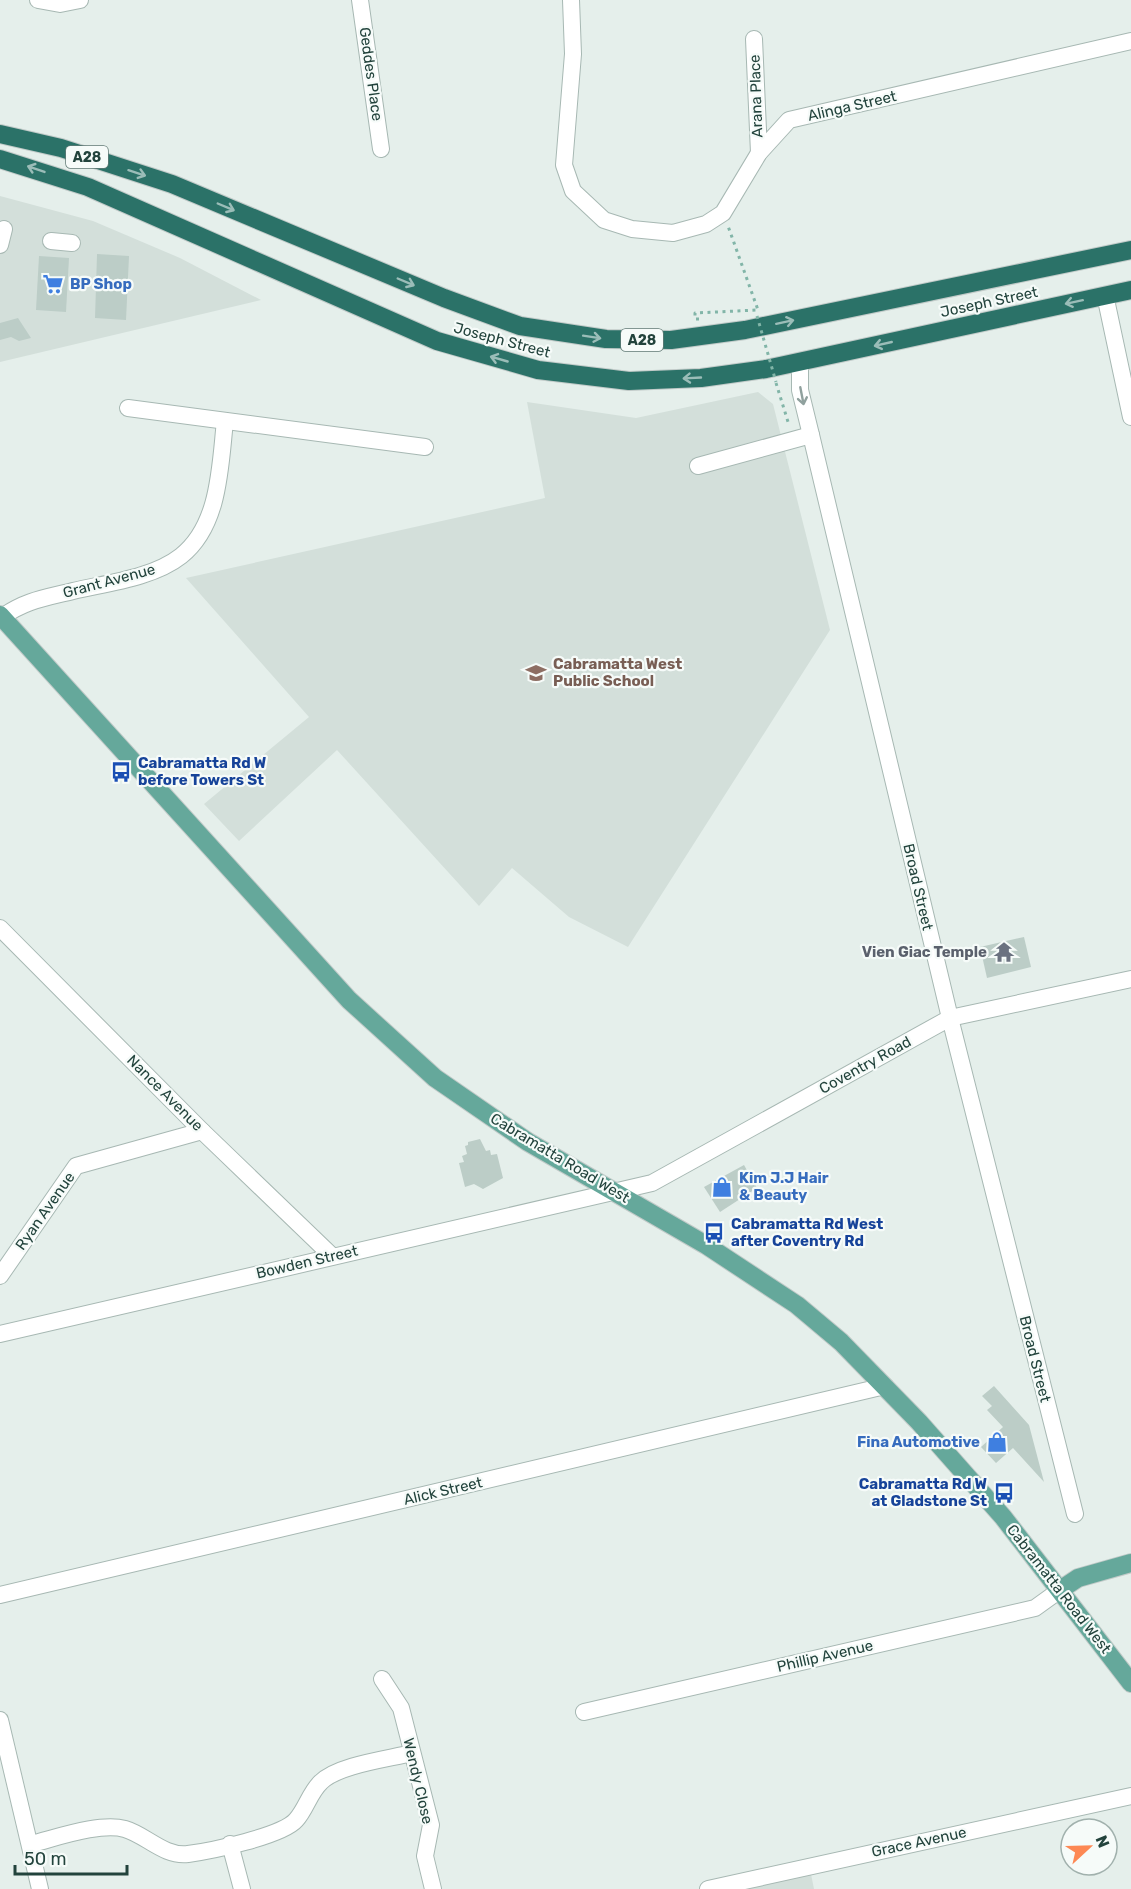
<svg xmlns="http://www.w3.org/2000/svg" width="1131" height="1889" font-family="Rubik,sans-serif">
<rect width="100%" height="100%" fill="#e5efeb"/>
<g fill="#d3dfda">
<polygon points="0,196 93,221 180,258 261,300 0,362"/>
<polygon points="758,392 773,404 830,630 628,947 569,917 512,868 479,906 337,750 239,841 204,804 309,717 186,578 545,498 527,402 636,418"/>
<polygon points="811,1874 814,1889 748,1889"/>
</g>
<g fill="#bccdc7">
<polygon points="97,254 129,256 126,320 95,318"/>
<polygon points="39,256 69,258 66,312 36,310"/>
<polygon points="18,318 31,338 19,341 11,337 0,340 0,323"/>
<polygon points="1024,937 1031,967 987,978 980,947"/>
<polygon points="480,1139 486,1151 490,1150 491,1155 497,1154 503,1178 483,1189 474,1184 465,1187 459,1163 464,1162 462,1156 467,1154 465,1146 468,1145 468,1142"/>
<polygon points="744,1165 757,1188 720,1212 704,1187"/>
<polygon points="994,1386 1029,1425 1044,1482 1013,1448 996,1463 981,1447 1003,1427 987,1410 992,1406 982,1396"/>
</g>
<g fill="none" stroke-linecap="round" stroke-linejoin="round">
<g stroke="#a7b8b3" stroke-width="18">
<g id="minor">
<polyline points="38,0 60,4 80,0"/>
<polyline points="360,0 381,149"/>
<polyline points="571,0 573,54 564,165 573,191 604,220 632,229 673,233 706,224 723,213 759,153 789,120 1131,41"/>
<polyline points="754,39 759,153"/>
<polyline points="51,241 72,243"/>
<polyline points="0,245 4,229"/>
<polyline points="1105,295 1131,417"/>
<polyline points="800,362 800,390 811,435 950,1018 1075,1514"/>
<polyline points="128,408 425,447"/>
<polyline points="698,466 811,435"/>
<path d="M2,617c24,-17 43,-19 71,-26 34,-8 80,-13 108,-35 39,-31 39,-90 44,-135"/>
<polyline points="0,928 202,1131 332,1256"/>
<polyline points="0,1276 76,1166 202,1131"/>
<polyline points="0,1334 652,1183 950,1018 1131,979"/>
<polyline points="0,1595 885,1386"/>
<polyline points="382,1679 401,1708 431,1825 425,1856 433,1889"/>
<polyline points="584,1712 1035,1608 1060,1590"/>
<polyline points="0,1720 40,1889"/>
<path d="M31,1844c25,-6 69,-22 94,-15 21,6 39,28 63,25 23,-3 94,-18 108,-34 10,-11 14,-28 25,-38 17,-17 67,-23 91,-29"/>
<polyline points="230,1844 242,1889"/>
<polyline points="708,1889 1131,1796"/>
</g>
</g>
<g stroke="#c1cac8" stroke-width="20">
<g id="major">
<polyline points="0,615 349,1000 435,1078 528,1142 706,1245 797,1305 841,1342 919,1422 1003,1517 1131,1683"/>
<polyline points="1060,1590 1078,1578 1131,1563"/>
</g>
</g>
<g stroke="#c1cac8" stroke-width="20">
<g id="highway">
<polyline points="0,134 61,148 172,184 444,298 520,326 606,339 671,340 745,330 1131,250"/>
<polyline points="0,159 88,187 437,341 538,370 629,381 701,378 766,369 1131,290"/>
</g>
</g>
<g stroke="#82b5a8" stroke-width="3" stroke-dasharray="3 4.5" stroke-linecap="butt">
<polyline points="699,319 695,319 695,313 758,310 728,226"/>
<polyline points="776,383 789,425"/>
</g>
<use href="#minor" stroke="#fff" stroke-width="16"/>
<use href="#major" stroke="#65a89b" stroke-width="18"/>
<use href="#highway" stroke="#2b7268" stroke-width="18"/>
<polyline stroke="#82b5a8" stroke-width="3" stroke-dasharray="3 4.5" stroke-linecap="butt" points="757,316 776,382"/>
</g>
<defs><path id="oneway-shaft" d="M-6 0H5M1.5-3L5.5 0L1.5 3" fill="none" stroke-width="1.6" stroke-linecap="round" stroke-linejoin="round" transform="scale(1.5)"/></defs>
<g stroke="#9bbdb8">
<use href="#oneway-shaft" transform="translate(36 169) rotate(-161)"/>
<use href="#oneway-shaft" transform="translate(137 173) rotate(18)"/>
<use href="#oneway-shaft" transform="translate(226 207) rotate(23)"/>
<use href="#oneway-shaft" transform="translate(406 282) rotate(23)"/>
<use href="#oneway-shaft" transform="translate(1074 302) rotate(168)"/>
<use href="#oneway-shaft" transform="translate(785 322) rotate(-12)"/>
<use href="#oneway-shaft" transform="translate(592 337) rotate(9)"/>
<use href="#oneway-shaft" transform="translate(883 344) rotate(167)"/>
<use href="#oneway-shaft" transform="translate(499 359) rotate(-164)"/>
<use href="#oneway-shaft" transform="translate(692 378) rotate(177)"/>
</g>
<use stroke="#90a19e" href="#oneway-shaft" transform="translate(802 396) rotate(79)"/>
<defs>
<g id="supermarket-bare" transform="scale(1.62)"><path d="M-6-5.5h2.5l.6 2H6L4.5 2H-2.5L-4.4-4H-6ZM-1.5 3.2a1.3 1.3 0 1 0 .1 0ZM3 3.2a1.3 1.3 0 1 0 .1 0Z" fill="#3f7fe0" stroke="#f6fbf9" stroke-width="2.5" paint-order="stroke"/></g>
<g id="school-bare" transform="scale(1.62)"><path d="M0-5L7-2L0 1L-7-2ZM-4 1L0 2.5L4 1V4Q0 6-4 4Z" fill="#8d6e63" stroke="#f6fbf9" stroke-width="2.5" paint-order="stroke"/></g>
<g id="bus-bare" transform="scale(1.62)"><path d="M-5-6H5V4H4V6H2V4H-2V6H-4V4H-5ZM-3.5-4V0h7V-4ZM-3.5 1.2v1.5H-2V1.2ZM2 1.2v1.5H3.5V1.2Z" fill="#1a4fb4" stroke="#f6fbf9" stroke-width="2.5" paint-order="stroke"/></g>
<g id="temple-bare" transform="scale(1.62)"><path d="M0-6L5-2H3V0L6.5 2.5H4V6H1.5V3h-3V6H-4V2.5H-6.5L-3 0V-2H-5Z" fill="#6b7280" stroke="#f6fbf9" stroke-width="2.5" paint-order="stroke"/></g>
<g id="shop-bare" transform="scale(1.62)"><path d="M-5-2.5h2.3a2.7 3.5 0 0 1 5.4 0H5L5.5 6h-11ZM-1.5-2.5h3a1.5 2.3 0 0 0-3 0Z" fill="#3f7fe0" stroke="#f6fbf9" stroke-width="2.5" paint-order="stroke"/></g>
</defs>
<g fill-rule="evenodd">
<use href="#supermarket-bare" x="53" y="284"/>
<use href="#school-bare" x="536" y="673"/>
<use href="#bus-bare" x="121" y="772"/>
<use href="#temple-bare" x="1004" y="952"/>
<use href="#shop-bare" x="722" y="1187"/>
<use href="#bus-bare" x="714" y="1233"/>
<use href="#shop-bare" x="997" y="1442"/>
<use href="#bus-bare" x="1004" y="1493"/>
</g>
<g text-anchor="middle" stroke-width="4.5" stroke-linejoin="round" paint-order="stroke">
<g fill="#f6fbf9" stroke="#627a75" stroke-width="1.5">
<rect x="66" y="146" width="42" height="22" rx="4.5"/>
<rect x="621" y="329" width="42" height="22" rx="4.5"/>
</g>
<g font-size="14" font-weight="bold" fill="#22433c">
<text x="87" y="162">A28</text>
<text x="642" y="345">A28</text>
</g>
<g font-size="15" fill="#22433c" stroke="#f6fbf9">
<text transform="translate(371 74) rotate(82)" y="5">Geddes Place</text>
<text transform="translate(756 96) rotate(-92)" y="5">Arana Place</text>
<text transform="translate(852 106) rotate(-13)" y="5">Alinga Street</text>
<text transform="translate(989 302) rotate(-12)" y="5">Joseph Street</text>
<text transform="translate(502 340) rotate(15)" y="5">Joseph Street</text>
<text transform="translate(109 581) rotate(-15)" y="5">Grant Avenue</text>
<text transform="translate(918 887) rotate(77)" y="5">Broad Street</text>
<text transform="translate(865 1065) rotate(-29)" y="5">Coventry Road</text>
<text transform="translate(165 1093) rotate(45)" y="5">Nance Avenue</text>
<text transform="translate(560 1158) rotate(31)" y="5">Cabramatta Road West</text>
<text transform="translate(45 1211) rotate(-55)" y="5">Ryan Avenue</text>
<text transform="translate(307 1262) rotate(-13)" y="5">Bowden Street</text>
<text transform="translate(1035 1359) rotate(76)" y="5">Broad Street</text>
<text transform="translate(443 1491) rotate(-13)" y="5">Alick Street</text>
<text transform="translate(1059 1589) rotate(52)" y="5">Cabramatta Road West</text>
<text transform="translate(825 1656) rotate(-13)" y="5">Phillip Avenue</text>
<text transform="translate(418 1781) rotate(77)" y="5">Wendy Close</text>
<text transform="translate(919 1842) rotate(-12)" y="5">Grace Avenue</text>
</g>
<g font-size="15" font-weight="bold" fill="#366cbe" stroke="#f6fbf9" text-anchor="start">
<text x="70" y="289">BP Shop</text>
<text x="739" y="1183">Kim J.J Hair<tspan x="739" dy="17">&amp; Beauty</tspan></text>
<text x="980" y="1447" text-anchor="end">Fina Automotive</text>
</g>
<g font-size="15" font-weight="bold" fill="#785e54" stroke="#f6fbf9" text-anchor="start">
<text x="553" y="669">Cabramatta West<tspan x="553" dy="17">Public School</tspan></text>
</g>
<g font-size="15" font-weight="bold" fill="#164399" stroke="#f6fbf9" text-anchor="start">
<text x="138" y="768">Cabramatta Rd W<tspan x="138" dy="17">before Towers St</tspan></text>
<text x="731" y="1229">Cabramatta Rd West<tspan x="731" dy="17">after Coventry Rd</tspan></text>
<text x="987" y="1489" text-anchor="end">Cabramatta Rd W<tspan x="987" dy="17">at Gladstone St</tspan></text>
</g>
<g font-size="15" font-weight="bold" fill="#5b616d" stroke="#f6fbf9" text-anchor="end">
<text x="987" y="957">Vien Giac Temple</text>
</g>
</g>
<g transform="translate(1089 1847) rotate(68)"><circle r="28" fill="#f6fbf9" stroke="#a1b1ad" stroke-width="1.5"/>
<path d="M0-4.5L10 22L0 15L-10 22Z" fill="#fd8854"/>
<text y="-9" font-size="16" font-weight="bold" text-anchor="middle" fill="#22433c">N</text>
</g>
<path d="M15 1865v9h112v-9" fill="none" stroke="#22433c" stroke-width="3"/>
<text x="24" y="1865" font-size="18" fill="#22433c" stroke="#f6fbf9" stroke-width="4.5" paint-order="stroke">50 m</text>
</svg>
